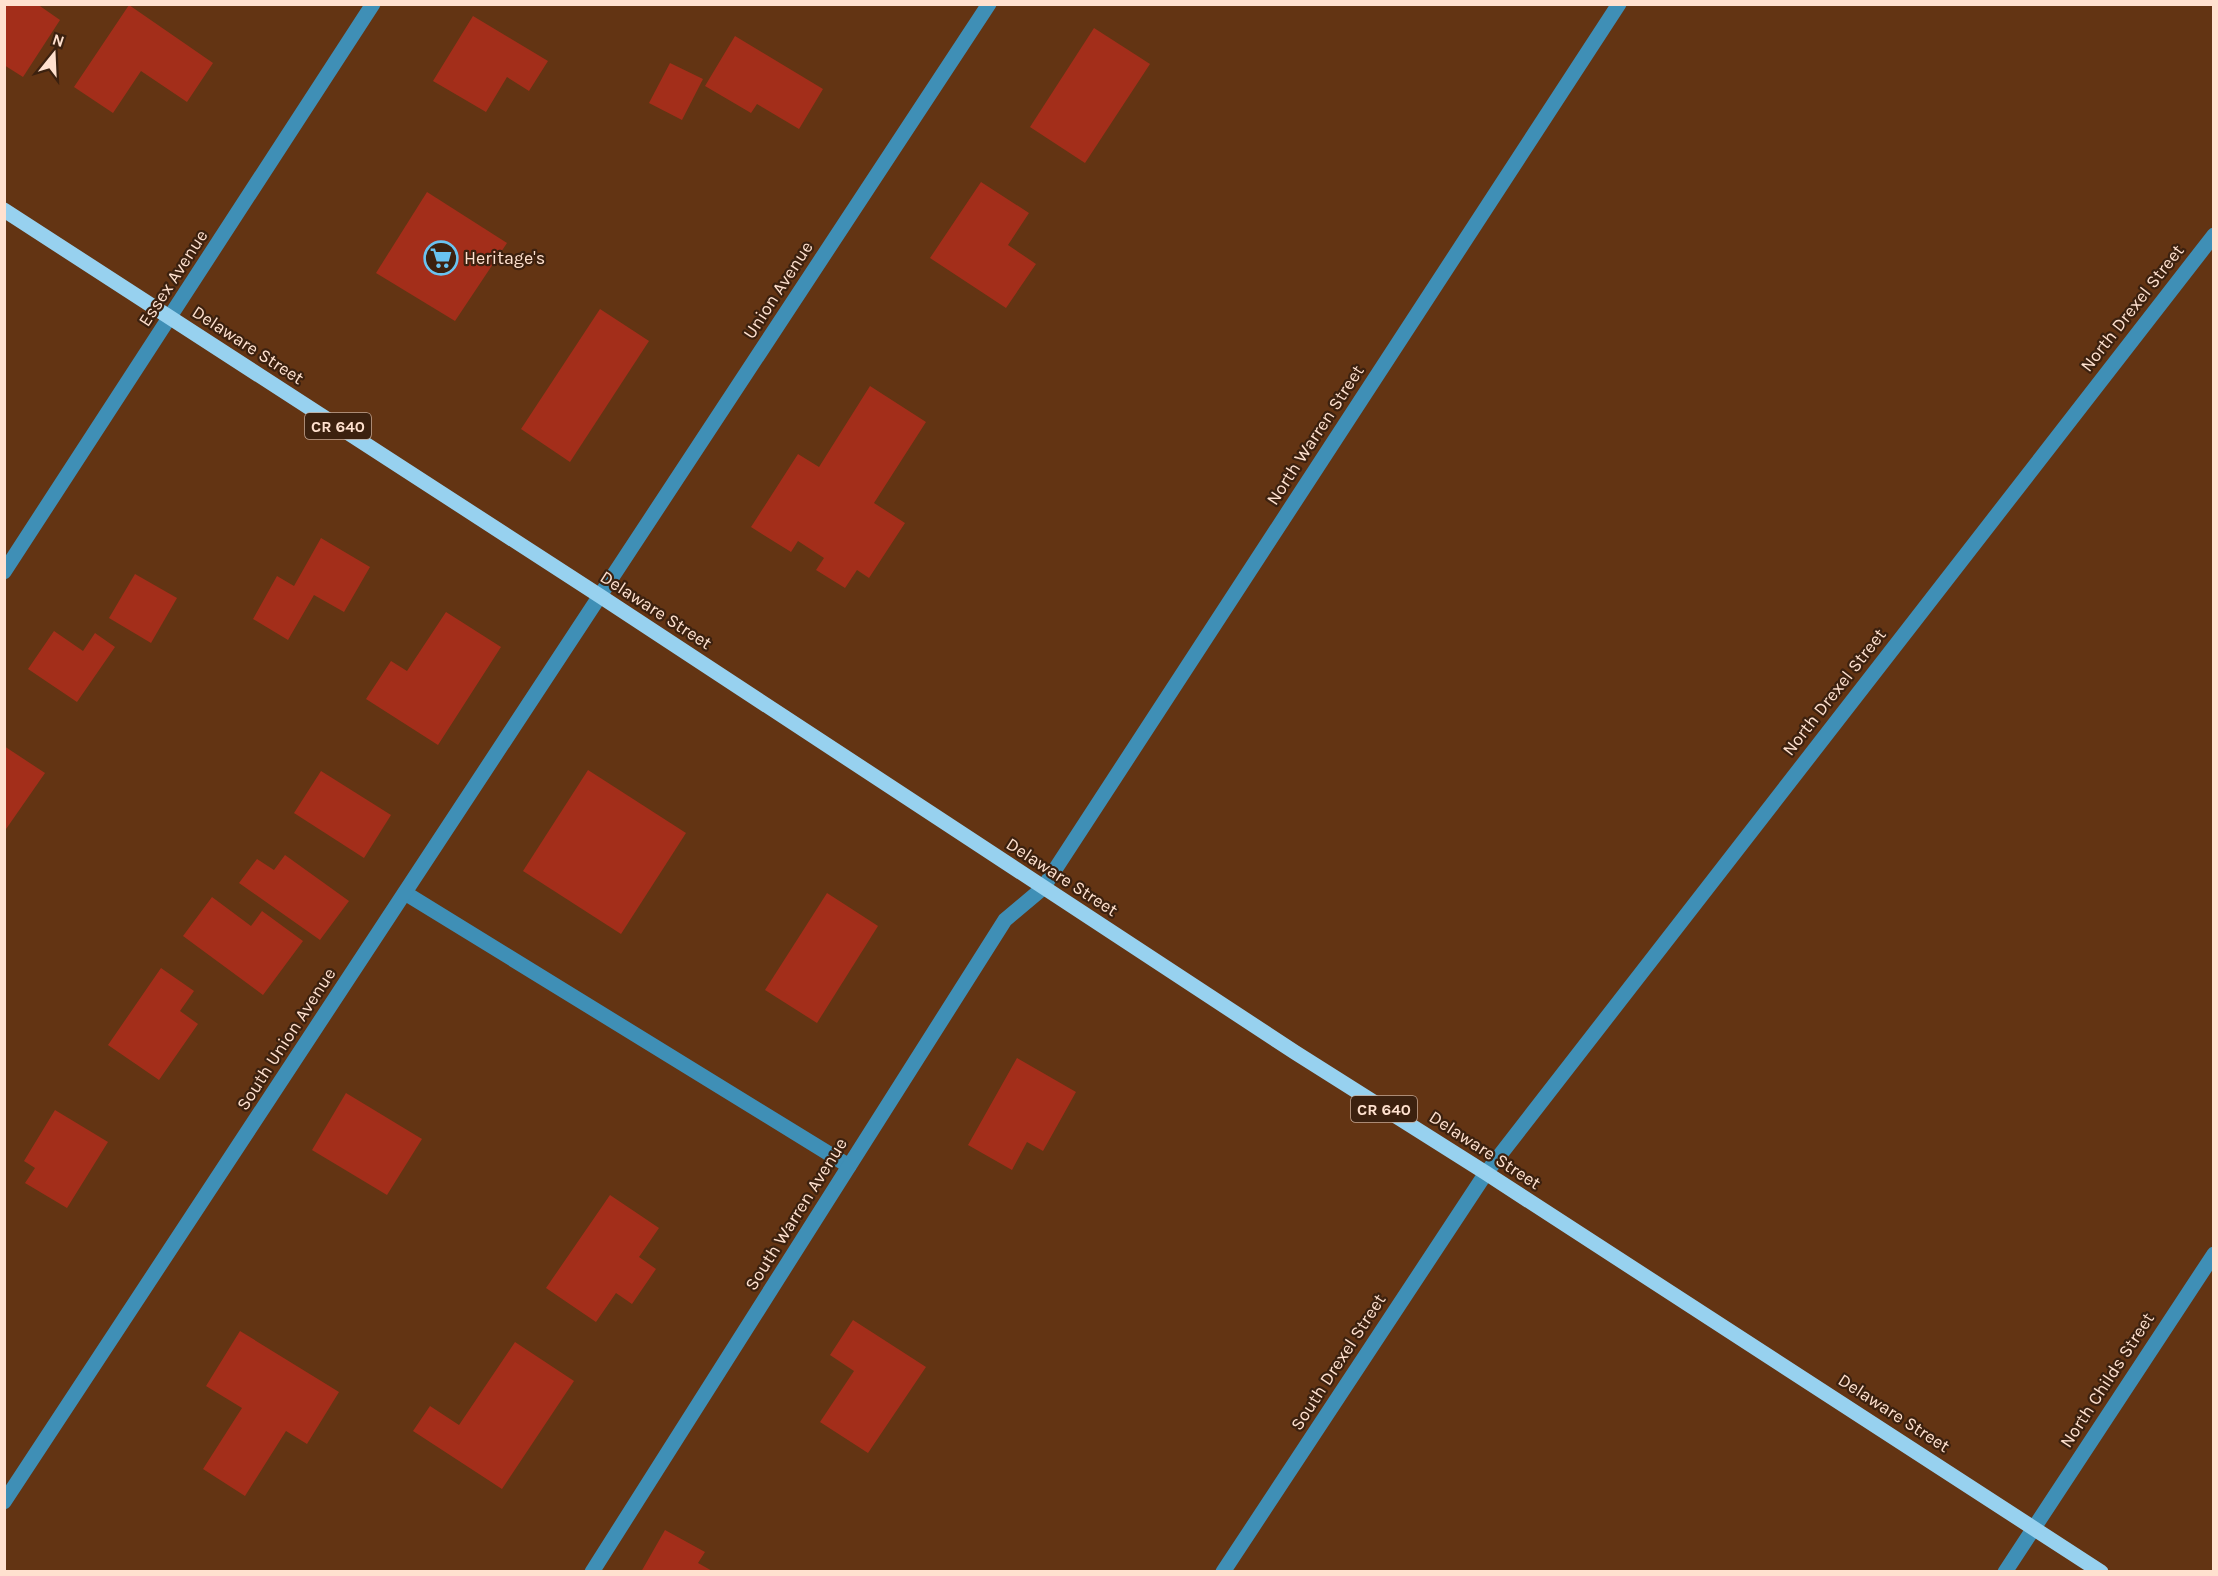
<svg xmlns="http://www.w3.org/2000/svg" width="2218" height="1576" font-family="Karla,sans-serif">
<rect width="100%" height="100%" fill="#633413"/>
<g fill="#a32e1a">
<polygon points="4,4 37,4 60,20 23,77 4,65"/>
<polygon points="129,5 213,63 187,102 141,71 113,113 74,87"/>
<polygon points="473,16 548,61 529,91 507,77 486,112 433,81"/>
<polygon points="1094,28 1150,64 1085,163 1030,127"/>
<polygon points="735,36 823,89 799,129 757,104 751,113 705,86"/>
<polygon points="670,63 703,79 682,120 649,103"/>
<polygon points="981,182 1029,213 1008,245 1036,264 1006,308 930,258"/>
<polygon points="427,192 507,243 455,321 376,273"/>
<polygon points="600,309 649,341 570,462 521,429"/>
<polygon points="870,386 926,422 874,503 905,523 869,578 857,570 845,588 816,570 824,558 798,541 791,552 751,527 798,454 819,467"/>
<polygon points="321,538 370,567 344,612 314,595 288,640 253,619 277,576 294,586"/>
<polygon points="135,574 177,598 151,643 109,618"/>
<polygon points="446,612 501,647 438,745 366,699 391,661 407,671"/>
<polygon points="54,631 83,651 95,633 115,647 77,702 28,669"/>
<polygon points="4,746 45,773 4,832"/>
<polygon points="588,770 686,833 621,934 523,871"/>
<polygon points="321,771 391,815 364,858 294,813"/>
<polygon points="285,855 349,901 320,940 239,883 257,859 274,870"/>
<polygon points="827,893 878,926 817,1023 765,990"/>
<polygon points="212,897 251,926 262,911 303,941 263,995 183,936"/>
<polygon points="161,968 194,991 180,1011 198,1024 159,1080 108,1045"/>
<polygon points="1017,1058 1076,1092 1043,1151 1027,1142 1012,1170 968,1145"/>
<polygon points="346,1093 422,1139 387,1195 312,1150"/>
<polygon points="55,1110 108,1142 67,1208 25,1183 35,1168 24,1161"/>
<polygon points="610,1195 659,1228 639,1257 656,1269 632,1304 616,1293 596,1322 546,1288"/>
<polygon points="853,1320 926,1367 868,1453 820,1422 854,1371 830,1355"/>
<polygon points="240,1331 339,1392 307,1444 286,1431 245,1496 203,1469 242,1408 206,1386"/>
<polygon points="515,1342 574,1381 502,1489 413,1431 430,1406 459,1425"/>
<polygon points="665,1530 705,1552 698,1563 714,1572 641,1572"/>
</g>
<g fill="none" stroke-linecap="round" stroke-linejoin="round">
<g stroke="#3f8fb6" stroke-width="15">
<polyline points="4,572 373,4"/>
<polyline points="405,893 849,1166"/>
<polyline points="4,1502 989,4"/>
<polyline points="592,1572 1005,920 1043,888 1619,4"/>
<polyline points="1223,1572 1486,1173 2214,235"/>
<polyline points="2005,1572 2214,1254"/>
</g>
<polyline stroke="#97d1ef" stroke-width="15" points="4,210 600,596 1296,1053 1486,1173 2101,1572"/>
</g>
<defs>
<g id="supermarket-ring" transform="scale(1.725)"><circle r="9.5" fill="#3c210f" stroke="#69c3f1" stroke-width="1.5"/><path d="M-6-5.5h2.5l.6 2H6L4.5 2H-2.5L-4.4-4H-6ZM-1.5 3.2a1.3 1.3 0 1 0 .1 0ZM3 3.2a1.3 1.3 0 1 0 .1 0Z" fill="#69c3f1"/></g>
</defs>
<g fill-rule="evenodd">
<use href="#supermarket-ring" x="441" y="258"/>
</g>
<g text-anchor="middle" stroke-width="4.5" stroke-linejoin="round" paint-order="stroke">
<g fill="#3c210f" stroke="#c4a795" stroke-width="1.5">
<rect x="305" y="413" width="66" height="26" rx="4.5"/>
<rect x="1351" y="1096" width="66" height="26" rx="4.5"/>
</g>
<g font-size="16" font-weight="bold" fill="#ffe1cf">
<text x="338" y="432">CR 640</text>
<text x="1384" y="1115">CR 640</text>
</g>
<g font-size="18" fill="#ffe1cf" stroke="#3c210f" text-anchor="start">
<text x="464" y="264">Heritage's</text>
</g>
<g font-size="18" fill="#ffe1cf" stroke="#3c210f">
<text transform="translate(173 278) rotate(-57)" y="6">Essex Avenue</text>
<text transform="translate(778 290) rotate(-57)" y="6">Union Avenue</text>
<text transform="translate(2132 308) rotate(-52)" y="6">North Drexel Street</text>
<text transform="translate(248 345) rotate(33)" y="6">Delaware Street</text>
<text transform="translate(1315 435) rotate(-57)" y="6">North Warren Street</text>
<text transform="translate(656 610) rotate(33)" y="6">Delaware Street</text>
<text transform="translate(1834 692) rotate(-52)" y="6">North Drexel Street</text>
<text transform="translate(1062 877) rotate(33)" y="6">Delaware Street</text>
<text transform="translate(286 1039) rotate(-57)" y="6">South Union Avenue</text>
<text transform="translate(1485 1150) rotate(33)" y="6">Delaware Street</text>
<text transform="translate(796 1214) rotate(-58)" y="6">South Warren Avenue</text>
<text transform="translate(1338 1362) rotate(-57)" y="6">South Drexel Street</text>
<text transform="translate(2107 1380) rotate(-57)" y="6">North Childs Street</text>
<text transform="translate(1894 1413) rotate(33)" y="6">Delaware Street</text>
</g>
</g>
<rect width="2218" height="1576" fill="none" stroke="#ffe1cf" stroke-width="12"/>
<g transform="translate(54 54) rotate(18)" stroke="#3c210f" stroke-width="4.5" paint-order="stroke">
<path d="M0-4.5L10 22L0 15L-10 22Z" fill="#ffe1cf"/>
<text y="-9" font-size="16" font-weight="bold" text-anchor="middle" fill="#ffe1cf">N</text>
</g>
</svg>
